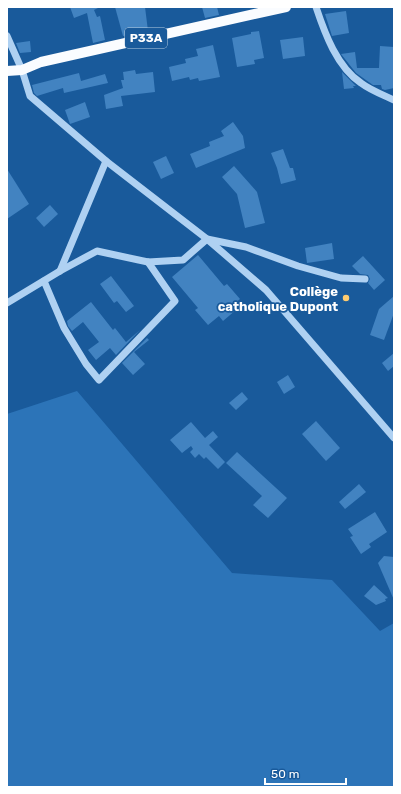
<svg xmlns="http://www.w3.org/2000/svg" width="401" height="794" font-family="Rubik,sans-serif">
<rect width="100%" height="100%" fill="#195a9b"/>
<polygon fill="#2c74b8" points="77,391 232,573 332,580 380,631 394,623 394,787 7,787 7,414"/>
<g fill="#4283c1">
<polygon points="70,7 100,7 94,10 97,17 100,16 105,40 93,43 87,13 74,18"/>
<polygon points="115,7 145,7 148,31 123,36"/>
<polygon points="202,7 217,7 219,15 205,18"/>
<polygon points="346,11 349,33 332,36 325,14"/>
<polygon points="259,31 264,58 254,60 255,64 237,67 232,38 251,34 251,32"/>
<polygon points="303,37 305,56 283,59 280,40"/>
<polygon points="30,41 31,52 20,53 16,43"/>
<polygon points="213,45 220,77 199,81 198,78 190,80 189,77 172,81 169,67 186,63 185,59 198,56 196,49"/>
<polygon points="380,46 394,47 394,88 385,90 382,89 381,85 373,85 356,73 341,54 355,52 357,68 379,68"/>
<polygon points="135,70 136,74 153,72 155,92 121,96 123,106 106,109 104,95 123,88 121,80 124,80 123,72"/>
<polygon points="342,72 356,86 353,86 354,88 344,89"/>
<polygon points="79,73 81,81 105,74 108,83 64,93 63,88 37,96 34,93 32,85"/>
<polygon points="85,102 90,117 70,124 65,110"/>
<polygon points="233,122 243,136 245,148 196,168 190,154 210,146 209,142 224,136 221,131"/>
<polygon points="283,149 290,168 293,168 296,180 281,184 277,168 271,153"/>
<polygon points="166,156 174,173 161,179 153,162"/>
<polygon points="234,166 257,192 265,223 245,228 237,194 222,177"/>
<polygon points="7,169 29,204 7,219"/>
<polygon points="50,205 58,214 44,227 36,218"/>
<polygon points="332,243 334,259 307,263 305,248"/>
<polygon points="198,255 224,286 227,284 240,299 232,306 236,310 223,321 219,316 208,325 195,310 198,308 172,277"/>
<polygon points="363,256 385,280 374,290 368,283 370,279 368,275 360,274 352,266"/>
<polygon points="111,276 134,306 126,312 117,301 114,303 100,284"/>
<polygon points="394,296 394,313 384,340 370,335 379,309"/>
<polygon points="91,302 113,330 115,328 126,342 140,330 116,355 110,348 96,360 88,350 99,342 83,322 72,331 68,326 67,321"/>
<polygon points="147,338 149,340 134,352 145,364 133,375 122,363"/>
<polygon points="394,353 394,366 388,371 382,363"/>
<polygon points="288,375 295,387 284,394 277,382"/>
<polygon points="242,392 248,399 236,410 229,403"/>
<polygon points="316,421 340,448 326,461 302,434"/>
<polygon points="191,422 205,438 213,431 218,437 209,445 225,462 218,469 206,457 204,459 199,454 195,458 190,452 193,449 191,446 182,453 170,440"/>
<polygon points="237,452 287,498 268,518 253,505 262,496 226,463"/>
<polygon points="359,484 366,492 345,509 339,502"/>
<polygon points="375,512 387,532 369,544 371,547 361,554 350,537 353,536 348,529"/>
<polygon points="384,556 394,557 394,600 378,563"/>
<polygon points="374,585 388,598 385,599 386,601 376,605 364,596"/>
</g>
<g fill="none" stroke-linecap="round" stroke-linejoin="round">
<g stroke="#afd1f2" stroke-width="7">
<path d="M316,7c9,27 21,60 45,76 9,7 22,12 33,17"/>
<polyline points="7,36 22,70 30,96 106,161 207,239 266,290 394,438"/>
<polyline points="60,271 106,161"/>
<polyline points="44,281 64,328 86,364 99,380 175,301 148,262"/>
<polyline points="7,303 60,271 97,251 148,262 183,260 207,239 246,247 298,266 341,278 365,279"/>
</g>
<polyline stroke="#fafcff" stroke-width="10" points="7,71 22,70 41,62 286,7"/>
</g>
<circle fill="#ffcc70" stroke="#195a9b" stroke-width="1.5" cx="346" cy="298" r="4"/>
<g text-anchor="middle" stroke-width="3.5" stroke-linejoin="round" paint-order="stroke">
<rect fill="#195a9b" stroke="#bacee1" stroke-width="1" x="125" y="28" width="42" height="20" rx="3"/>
<g font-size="12" font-weight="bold" fill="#fff">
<text x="146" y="42">P33A</text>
</g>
<g font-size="13" font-weight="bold" fill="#fff" stroke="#195a9b" text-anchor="end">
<text x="338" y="296">Collège<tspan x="338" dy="15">catholique Dupont</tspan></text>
</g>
</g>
<rect width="401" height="794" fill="none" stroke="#ffffff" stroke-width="16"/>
<path d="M265 778v6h81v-6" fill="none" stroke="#ffffff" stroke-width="2"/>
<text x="271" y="778" font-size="12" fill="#ffffff" stroke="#195a9b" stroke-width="3" paint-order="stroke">50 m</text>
</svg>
